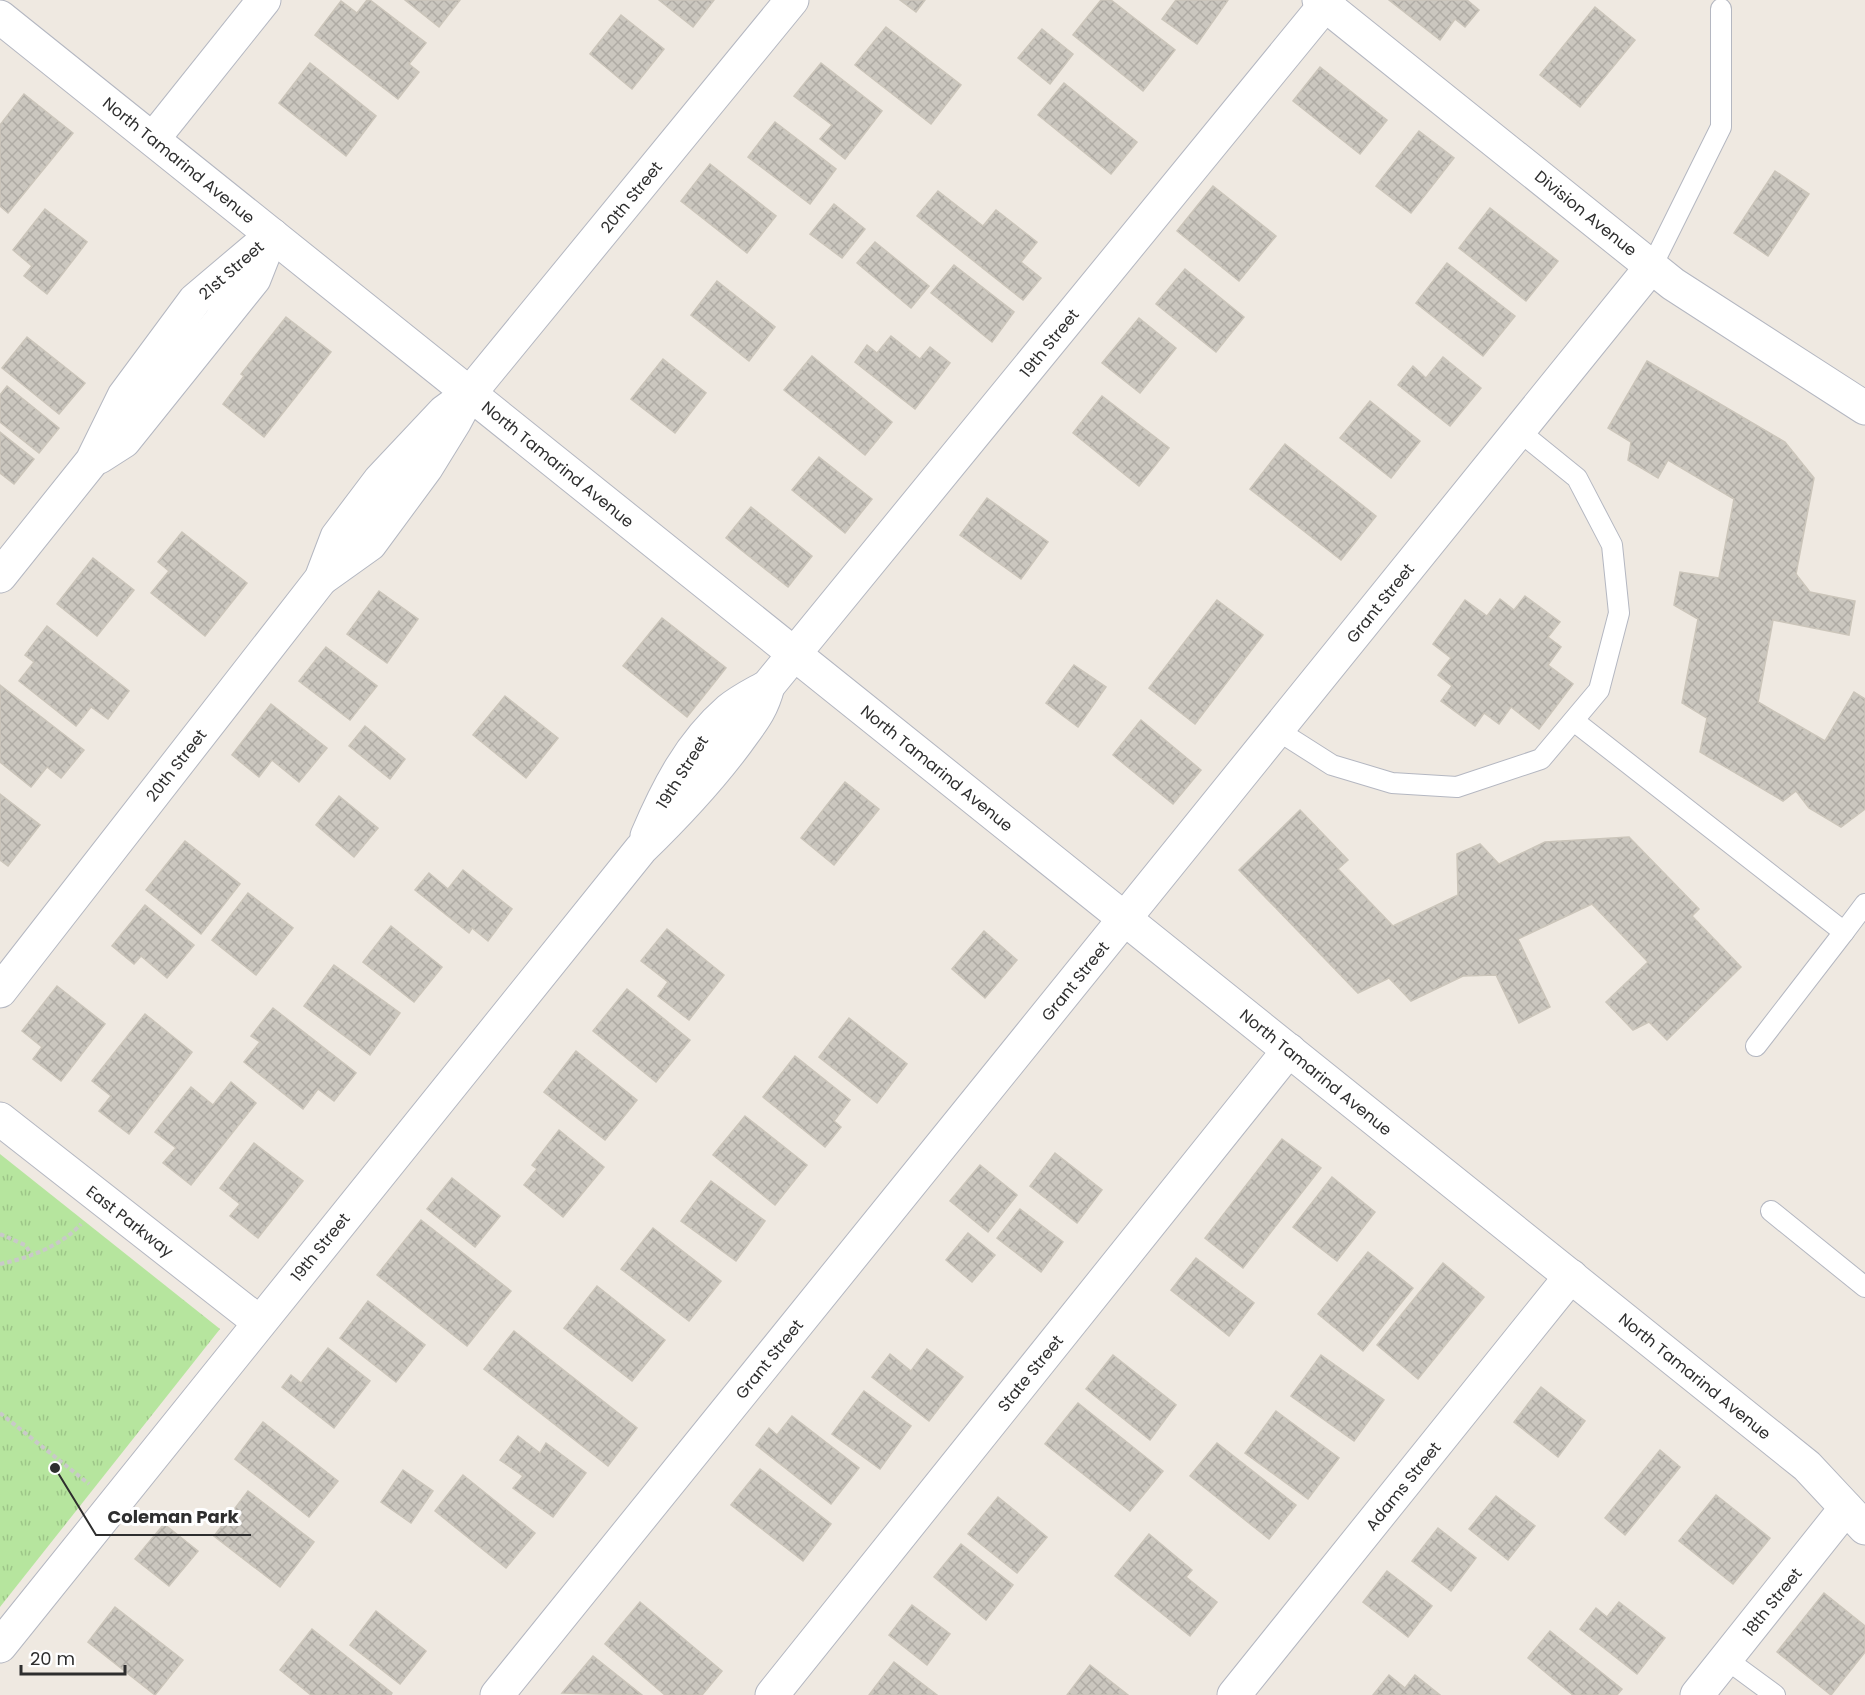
<svg xmlns="http://www.w3.org/2000/svg" width="1865" height="1695" font-family="Poppins,sans-serif">
<defs>
<pattern id="park-tufts" width="24" height="20" patternUnits="userSpaceOnUse" patternTransform="scale(1.5)"><rect width="24" height="20" fill="#b6e59e"/><path d="M3 7l-1-3M5 7V3M7 7l1-3M15 17l-1-3M17 17v-4M19 17l1-3" fill="none" stroke="#9dc588"/></pattern>
<pattern id="building-cross-hatch" width="8" height="8" patternUnits="userSpaceOnUse" patternTransform="scale(1.5)"><rect width="8" height="8" fill="#cbc7bf"/><path d="M0 0l8 8M0 8l8-8" fill="none" stroke="#afaba4"/></pattern>
</defs>
<rect width="100%" height="100%" fill="#efe9e1"/>
<polygon fill="url(#park-tufts)" points="0,1154 220,1329 0,1607"/>
<g fill="url(#building-cross-hatch)" stroke="#cbc5ba" stroke-width="1.5">
<polygon points="367,0 370,0 426,43 409,64 419,72 398,99 315,35 341,1 357,13"/>
<polygon points="405,0 460,0 439,27"/>
<polygon points="659,0 714,0 693,27"/>
<polygon points="900,0 925,0 916,12"/>
<polygon points="1101,0 1111,0 1175,50 1143,91 1073,35"/>
<polygon points="1176,0 1228,0 1197,44 1162,19"/>
<polygon points="1389,0 1467,0 1479,10 1465,27 1455,19 1440,40"/>
<polygon points="1595,7 1635,40 1580,107 1540,75"/>
<polygon points="621,15 664,49 632,89 590,54"/>
<polygon points="886,27 961,85 931,124 855,65"/>
<polygon points="1042,29 1073,54 1050,84 1018,58"/>
<polygon points="310,63 376,116 346,156 279,103"/>
<polygon points="821,63 882,111 845,159 820,139 832,125 794,96"/>
<polygon points="1320,67 1387,120 1360,154 1293,101"/>
<polygon points="1064,83 1137,142 1111,174 1038,115"/>
<polygon points="24,94 73,133 8,213 0,206 0,125"/>
<polygon points="775,122 836,169 810,204 748,157"/>
<polygon points="1419,131 1454,158 1411,213 1376,186"/>
<polygon points="710,164 776,216 747,253 681,201"/>
<polygon points="1775,171 1809,194 1768,256 1734,233"/>
<polygon points="1213,186 1276,236 1239,281 1177,231"/>
<polygon points="938,191 983,226 996,210 1037,242 1021,262 1041,278 1023,300 917,216"/>
<polygon points="834,204 865,229 842,258 810,234"/>
<polygon points="1490,208 1558,261 1526,301 1459,248"/>
<polygon points="45,209 87,242 47,294 24,276 32,266 13,250"/>
<polygon points="875,242 929,286 911,308 857,263"/>
<polygon points="1447,263 1515,316 1483,356 1416,303"/>
<polygon points="954,265 1014,312 992,342 931,293"/>
<polygon points="1185,269 1244,317 1216,352 1156,304"/>
<polygon points="717,281 775,327 749,361 691,315"/>
<polygon points="286,317 331,352 264,437 223,404 244,376 241,374"/>
<polygon points="1139,318 1176,348 1140,393 1102,363"/>
<polygon points="891,336 920,359 930,347 950,363 915,409 855,362 867,345 877,353"/>
<polygon points="27,337 85,383 59,414 2,368"/>
<polygon points="812,356 892,422 865,455 784,390"/>
<polygon points="1443,357 1481,388 1450,426 1398,385 1413,366 1426,378"/>
<polygon points="663,359 706,393 675,433 631,399"/>
<polygon points="1647,361 1785,442 1814,478 1796,574 1810,592 1855,601 1849,635 1773,620 1758,702 1825,741 1854,692 1865,699 1865,809 1841,827 1809,808 1796,791 1783,801 1700,752 1707,718 1682,703 1698,619 1674,605 1680,572 1719,578 1734,499 1668,460 1658,478 1628,460 1631,442 1608,428"/>
<polygon points="7,386 59,428 39,453 0,422 0,395"/>
<polygon points="1102,396 1169,448 1139,486 1073,433"/>
<polygon points="1370,401 1420,441 1391,478 1340,438"/>
<polygon points="0,432 34,459 14,484 0,473"/>
<polygon points="1285,444 1376,516 1341,560 1250,489"/>
<polygon points="819,457 872,499 845,533 792,490"/>
<polygon points="987,498 1048,542 1021,579 960,535"/>
<polygon points="751,507 812,556 788,587 726,538"/>
<polygon points="182,532 247,583 205,636 151,593 169,571 158,562"/>
<polygon points="93,558 134,590 97,636 57,604"/>
<polygon points="379,591 418,619 387,663 347,634"/>
<polygon points="1525,596 1560,622 1548,637 1561,647 1548,665 1573,684 1539,729 1511,707 1499,724 1484,713 1475,726 1441,701 1452,686 1438,675 1451,658 1433,644 1465,600 1487,616 1500,599 1514,610"/>
<polygon points="1217,600 1263,635 1195,724 1149,688"/>
<polygon points="662,618 726,668 687,717 623,666"/>
<polygon points="47,626 129,691 108,719 91,707 76,726 19,681 34,662 25,655"/>
<polygon points="326,647 377,686 350,720 299,681"/>
<polygon points="1074,665 1106,687 1078,727 1046,703"/>
<polygon points="0,685 84,750 61,778 47,767 31,787 0,762"/>
<polygon points="505,696 558,738 526,778 473,735"/>
<polygon points="271,704 327,748 299,782 272,760 259,777 232,755"/>
<polygon points="1141,720 1201,770 1173,804 1113,755"/>
<polygon points="365,726 405,759 390,779 349,746"/>
<polygon points="845,782 879,809 834,865 801,838"/>
<polygon points="0,794 40,825 8,866 0,860"/>
<polygon points="339,796 378,828 354,857 316,825"/>
<polygon points="1300,810 1348,860 1338,869 1393,926 1458,895 1457,854 1480,844 1499,864 1545,842 1629,837 1699,909 1692,916 1741,967 1667,1040 1649,1022 1633,1030 1606,1002 1648,962 1592,904 1518,939 1550,1007 1519,1023 1496,975 1463,976 1411,1001 1389,978 1358,993 1239,870"/>
<polygon points="185,841 240,884 201,934 146,890"/>
<polygon points="463,870 512,909 488,941 472,928 469,933 415,890 429,873 448,889"/>
<polygon points="248,893 293,928 256,975 212,940"/>
<polygon points="145,905 194,945 167,978 141,956 134,964 112,946"/>
<polygon points="391,926 442,967 414,1002 363,962"/>
<polygon points="667,929 724,975 689,1020 658,996 668,982 641,961"/>
<polygon points="984,931 1017,960 985,998 952,969"/>
<polygon points="334,965 400,1013 370,1055 304,1006"/>
<polygon points="57,986 105,1024 61,1081 33,1059 42,1047 22,1031"/>
<polygon points="627,989 690,1040 656,1082 593,1031"/>
<polygon points="273,1008 356,1073 334,1101 318,1089 303,1109 244,1062 260,1042 251,1036"/>
<polygon points="145,1014 192,1052 129,1134 99,1111 111,1096 92,1081"/>
<polygon points="849,1018 907,1064 877,1103 819,1057"/>
<polygon points="576,1051 637,1100 605,1140 544,1092"/>
<polygon points="795,1056 850,1100 834,1121 841,1127 825,1147 763,1097"/>
<polygon points="231,1082 256,1103 191,1185 163,1163 176,1148 155,1132 191,1087 213,1105"/>
<polygon points="745,1116 807,1165 775,1205 713,1155"/>
<polygon points="559,1130 604,1167 563,1217 524,1185 537,1169 532,1165"/>
<polygon points="1282,1139 1321,1168 1243,1268 1205,1238"/>
<polygon points="254,1143 303,1181 258,1238 230,1216 240,1204 220,1188"/>
<polygon points="1055,1153 1102,1190 1077,1223 1030,1186"/>
<polygon points="980,1165 1017,1195 988,1232 950,1201"/>
<polygon points="1332,1177 1375,1212 1337,1261 1293,1227"/>
<polygon points="452,1178 500,1216 475,1247 427,1209"/>
<polygon points="711,1181 765,1221 736,1261 681,1221"/>
<polygon points="1020,1209 1063,1242 1041,1272 997,1238"/>
<polygon points="421,1220 511,1291 467,1346 377,1275"/>
<polygon points="653,1228 721,1281 689,1321 621,1269"/>
<polygon points="968,1233 995,1255 972,1282 946,1260"/>
<polygon points="1368,1252 1413,1288 1363,1351 1318,1314"/>
<polygon points="1196,1258 1254,1303 1229,1336 1171,1290"/>
<polygon points="1443,1263 1484,1297 1418,1379 1377,1345"/>
<polygon points="597,1286 665,1340 632,1381 564,1328"/>
<polygon points="368,1301 425,1345 396,1382 340,1338"/>
<polygon points="514,1331 637,1428 608,1466 484,1369"/>
<polygon points="328,1348 370,1381 334,1428 282,1387 291,1375 301,1383"/>
<polygon points="927,1349 963,1377 929,1421 872,1377 890,1354 911,1371"/>
<polygon points="1113,1355 1176,1405 1150,1440 1086,1389"/>
<polygon points="1321,1355 1384,1400 1354,1441 1291,1396"/>
<polygon points="1541,1387 1585,1421 1558,1457 1514,1422"/>
<polygon points="864,1391 911,1426 880,1469 832,1434"/>
<polygon points="1078,1403 1163,1471 1130,1511 1045,1444"/>
<polygon points="1276,1411 1339,1458 1308,1499 1245,1453"/>
<polygon points="792,1416 859,1468 831,1504 756,1445 769,1428 777,1435"/>
<polygon points="263,1422 338,1481 309,1517 235,1459"/>
<polygon points="518,1436 540,1453 546,1443 586,1473 553,1517 513,1488 523,1476 500,1460"/>
<polygon points="1217,1443 1296,1505 1269,1539 1190,1476"/>
<polygon points="1660,1450 1680,1467 1625,1535 1605,1518"/>
<polygon points="760,1469 831,1524 803,1561 731,1505"/>
<polygon points="403,1470 433,1491 411,1523 381,1502"/>
<polygon points="463,1475 535,1533 506,1568 435,1511"/>
<polygon points="248,1491 314,1542 280,1587 214,1536"/>
<polygon points="1716,1495 1770,1538 1733,1584 1679,1541"/>
<polygon points="1496,1496 1535,1526 1508,1560 1469,1529"/>
<polygon points="998,1497 1047,1537 1017,1573 968,1534"/>
<polygon points="164,1524 198,1551 169,1586 135,1559"/>
<polygon points="1438,1528 1476,1558 1451,1591 1412,1561"/>
<polygon points="1149,1534 1192,1570 1186,1577 1217,1602 1190,1636 1115,1576"/>
<polygon points="961,1544 1013,1585 986,1620 934,1577"/>
<polygon points="1387,1571 1432,1606 1408,1637 1363,1602"/>
<polygon points="1824,1593 1865,1626 1865,1652 1831,1695 1777,1652"/>
<polygon points="640,1602 722,1671 702,1695 665,1695 605,1644"/>
<polygon points="1619,1602 1665,1638 1637,1674 1580,1629 1596,1608 1607,1617"/>
<polygon points="912,1605 950,1634 927,1665 889,1635"/>
<polygon points="115,1607 183,1660 155,1695 88,1642"/>
<polygon points="376,1611 426,1651 400,1684 350,1645"/>
<polygon points="312,1629 392,1693 391,1695 311,1695 280,1670"/>
<polygon points="1550,1631 1622,1689 1617,1695 1573,1695 1528,1658"/>
<polygon points="593,1656 642,1695 562,1693"/>
<polygon points="894,1662 937,1695 869,1695"/>
<polygon points="1090,1665 1128,1695 1067,1695"/>
<polygon points="1389,1675 1405,1688 1415,1675 1440,1695 1373,1695"/>
</g>
<g fill="none" stroke-linecap="round" stroke-linejoin="round">
<g stroke="#b4b7c1" stroke-width="22">
<g id="service">
<polyline points="1652,266 1721,127 1721,9"/>
<polyline points="1574,721 1844,932 1865,904"/>
<polyline points="1277,730 1332,765 1392,783 1457,787 1541,759 1599,690 1619,613 1612,545 1577,478 1519,431"/>
<polyline points="1756,1046 1844,932"/>
<polyline points="1771,1211 1865,1287"/>
<polyline points="1726,1659 1775,1695"/>
</g>
</g>
<g stroke="#b4b7c1" stroke-width="35">
<g id="minor">
<polyline points="1319,0 1673,284 1865,408"/>
<polyline points="153,139 264,0"/>
<polyline points="99,457 124,441 254,279 269,241"/>
<polyline points="0,576 92,461 124,396 195,300 272,235"/>
<polyline points="321,579 370,544 426,468 455,421 470,393 792,0"/>
<path d="M647,836c20,-47 43,-92 82,-126 12,-10 27,-17 39,-24l561,-686"/>
<polyline points="0,991 321,579 337,537 380,480 444,412 470,393"/>
<polyline points="0,1119 259,1322"/>
<path d="M0,1646l641,-797c35,-34 67,-68 96,-107 15,-21 25,-32 31,-56"/>
<polyline points="497,1695 1652,266"/>
<polyline points="772,1695 1289,1050"/>
<polyline points="1234,1695 1571,1276"/>
<polyline points="1697,1695 1846,1508"/>
</g>
</g>
<g stroke="#b4b7c1" stroke-width="35">
<polyline id="tertiary" points="0,17 1807,1466 1865,1528"/>
</g>
<g stroke="#c9c9c9" stroke-width="4" stroke-dasharray="4.5 3" stroke-linecap="butt">
<polyline points="0,1234 25,1245 32,1255"/>
<path d="M0,1264c29,-6 61,-18 81,-40"/>
<polyline points="0,1413 89,1484"/>
</g>
<use href="#service" stroke="#fff" stroke-width="20"/>
<use href="#minor" stroke="#fff" stroke-width="33"/>
<use href="#tertiary" stroke="#fff" stroke-width="33"/>
</g>
<g text-anchor="middle" stroke-width="6" stroke-linejoin="round" paint-order="stroke">
<g font-size="16" fill="#2e2e2e" stroke="#fff">
<text transform="translate(179 160) rotate(39)" y="6">North Tamarind Avenue</text>
<text transform="translate(631 197) rotate(-51)" y="6">20th Street</text>
<text transform="translate(1586 213) rotate(39)" y="6">Division Avenue</text>
<text transform="translate(231 270) rotate(-41)" y="6">21st Street</text>
<text transform="translate(1049 343) rotate(-51)" y="6">19th Street</text>
<text transform="translate(558 464) rotate(39)" y="6">North Tamarind Avenue</text>
<text transform="translate(1380 603) rotate(-51)" y="6">Grant Street</text>
<text transform="translate(176 765) rotate(-52)" y="6">20th Street</text>
<text transform="translate(937 768) rotate(39)" y="6">North Tamarind Avenue</text>
<text transform="translate(682 772) rotate(-58)" y="6">19th Street</text>
<text transform="translate(1075 981) rotate(-51)" y="6">Grant Street</text>
<text transform="translate(1316 1072) rotate(39)" y="6">North Tamarind Avenue</text>
<text transform="translate(130 1221) rotate(38)" y="6">East Parkway</text>
<text transform="translate(320 1247) rotate(-51)" y="6">19th Street</text>
<text transform="translate(769 1359) rotate(-51)" y="6">Grant Street</text>
<text transform="translate(1030 1373) rotate(-51)" y="6">State Street</text>
<text transform="translate(1695 1376) rotate(39)" y="6">North Tamarind Avenue</text>
<text transform="translate(1403 1486) rotate(-51)" y="6">Adams Street</text>
<text transform="translate(1772 1602) rotate(-51)" y="6">18th Street</text>
</g>
</g>
<path fill="none" stroke="#2e2e2e" stroke-width="2" d="M55 1468L96 1535H251"/>
<circle fill="#2e2e2e" stroke="#fff" stroke-width="2" cx="55" cy="1468" r="6"/>
<g font-size="18" text-anchor="middle" font-weight="bold" fill="#2e2e2e" stroke="#fff" stroke-width="6" stroke-linejoin="round" paint-order="stroke">
<text x="173" y="1523">Coleman Park</text>
</g>
<path d="M21 1665v9h104v-9" fill="none" stroke="#2e2e2e" stroke-width="3"/>
<text x="30" y="1665" font-size="18" fill="#2e2e2e" stroke="#ffffff" stroke-width="4.5" paint-order="stroke">20 m</text>
</svg>
